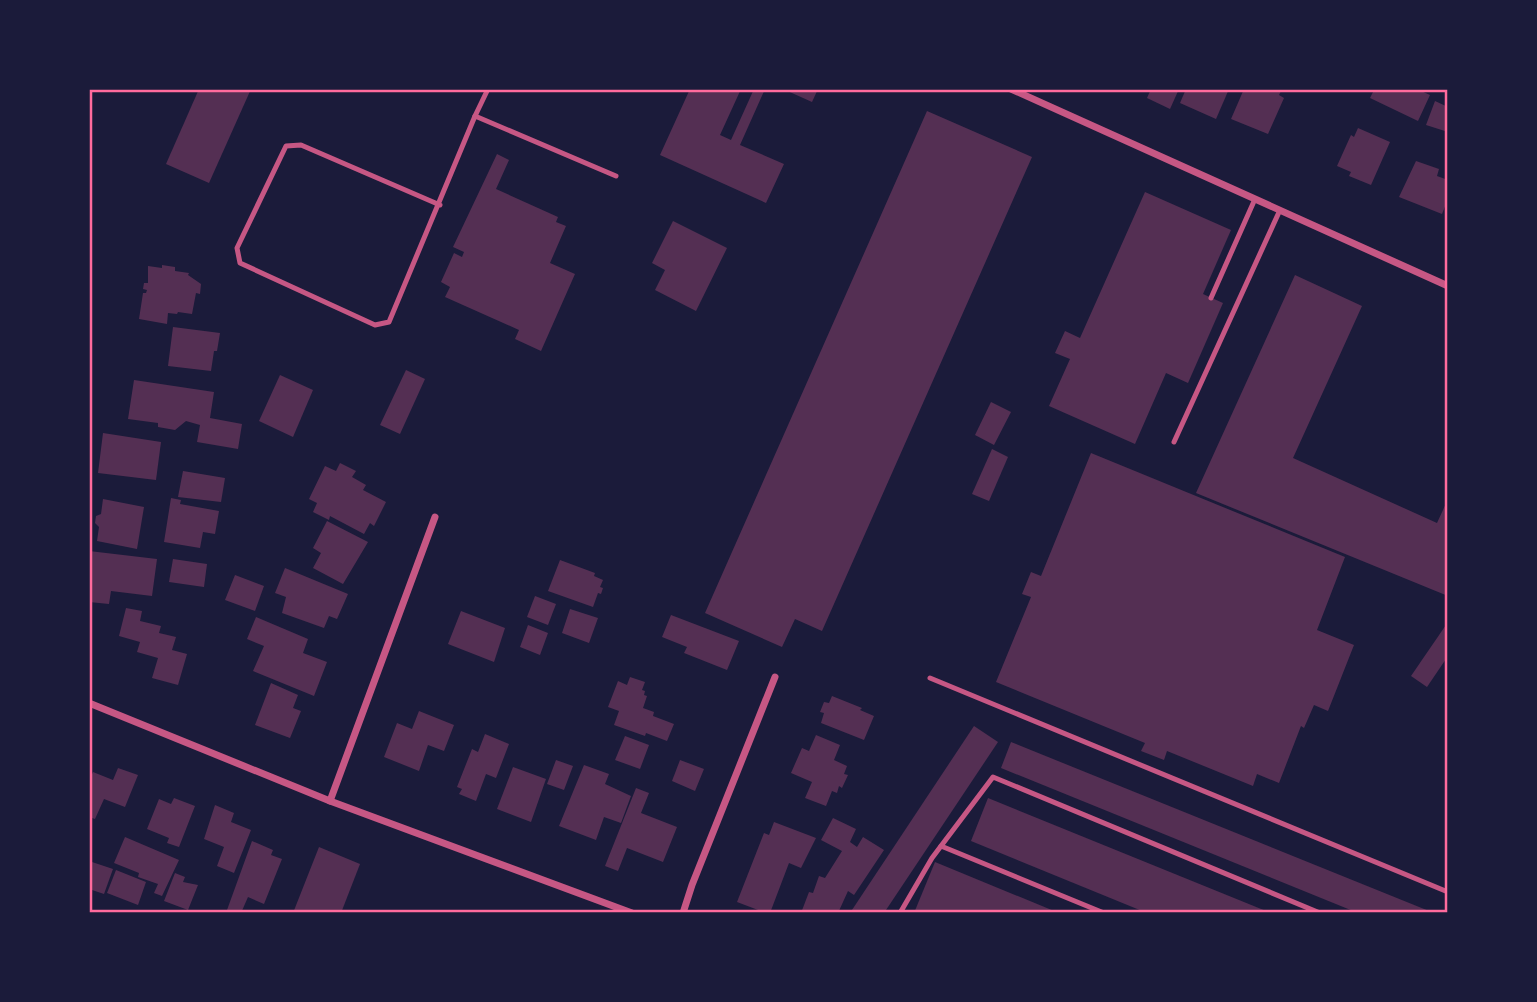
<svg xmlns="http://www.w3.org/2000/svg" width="1537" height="1002" font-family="'Work Sans',sans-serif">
<rect width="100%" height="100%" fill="#1b1b3a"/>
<g fill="#542f53">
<polygon points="199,89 251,89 209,183 166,164"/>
<polygon points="690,89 741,89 720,135 731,140 754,89 765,89 740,145 784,164 766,203 660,155"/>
<polygon points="783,89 818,89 812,102"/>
<polygon points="1151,89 1179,89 1170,109 1147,98"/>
<polygon points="1186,89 1229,89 1216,119 1180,103"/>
<polygon points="1244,89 1282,89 1279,95 1284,98 1268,134 1231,119"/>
<polygon points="1381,89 1417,89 1430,95 1418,121 1370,98 1374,90 1380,92"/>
<polygon points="1435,101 1448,107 1448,132 1426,125"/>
<polygon points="927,111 1032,157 822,631 795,619 782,647 705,613"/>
<polygon points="1358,128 1390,142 1371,185 1349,176 1351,172 1337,166 1351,135 1354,137"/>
<polygon points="497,154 509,160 496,189 558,217 556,222 566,226 550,263 575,274 541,351 515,339 519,330 445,297 450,287 441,282 454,253 462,257 464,252 453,247"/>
<polygon points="1416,161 1439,169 1437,176 1448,180 1448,199 1442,214 1399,197"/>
<polygon points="1145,192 1231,230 1203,294 1223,303 1188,383 1166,373 1135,444 1049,406 1070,359 1055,353 1065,331 1080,338"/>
<polygon points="673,221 727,248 696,311 655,290 665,270 652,263"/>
<polygon points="162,265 175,267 175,271 189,273 188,275 201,284 200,294 196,293 192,314 178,312 177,314 168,313 167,324 139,319 143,293 146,293 147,290 143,289 144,283 148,283 148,266 162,268"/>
<polygon points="1295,275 1362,306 1293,458 1437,523 1448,499 1448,596 1196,493"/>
<polygon points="173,327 220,333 217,351 214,351 211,371 168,366"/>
<polygon points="406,370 425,379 400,434 380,425"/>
<polygon points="280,375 313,390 293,437 259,421"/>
<polygon points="134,380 214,392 210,418 242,424 238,449 197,442 200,425 186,421 175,430 158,427 158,423 128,419"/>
<polygon points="991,402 1011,412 994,445 975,435"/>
<polygon points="103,433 161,442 156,480 98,473"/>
<polygon points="992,449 1008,457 989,501 972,494"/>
<polygon points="1091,453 1345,557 1317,630 1354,645 1328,711 1314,705 1304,728 1301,726 1279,783 1257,774 1253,786 1167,751 1164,760 1141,751 1145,743 996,682 1031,597 1022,594 1031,572 1041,576"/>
<polygon points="340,463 356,471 352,477 366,485 363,490 386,502 374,526 370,523 364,534 330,516 329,520 313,512 317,503 309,499 325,466 336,471"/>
<polygon points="183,471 225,478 221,502 178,497"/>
<polygon points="171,498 181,500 180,504 219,511 215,534 203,532 200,548 164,542"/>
<polygon points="103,499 144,507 137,549 97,541 99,527 95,523 96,516 101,514"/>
<polygon points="327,521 368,542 343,584 313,568 321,553 313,548"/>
<polygon points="89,551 157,559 152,596 111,591 109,604 89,602"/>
<polygon points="173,559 207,564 204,587 169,582"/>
<polygon points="560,560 595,573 594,576 603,580 600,587 603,588 601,594 598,593 593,607 548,591"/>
<polygon points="285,568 348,594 337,619 329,616 324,628 282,613 286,597 275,593"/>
<polygon points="235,575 264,586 255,611 225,600"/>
<polygon points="535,596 556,604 548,625 527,617"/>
<polygon points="126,608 142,611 140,621 161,626 159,633 176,637 172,650 187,654 178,685 152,678 158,658 137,652 140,642 119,636"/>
<polygon points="570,609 598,618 589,643 562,633"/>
<polygon points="461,611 505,628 494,662 448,644"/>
<polygon points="671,615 739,641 727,670 684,653 687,647 662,637"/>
<polygon points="256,617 308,639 303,653 327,662 314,696 253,671 264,646 247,639"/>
<polygon points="1448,622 1448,656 1427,687 1411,676"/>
<polygon points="528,625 548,633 540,655 520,647"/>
<polygon points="630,677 645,682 642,690 645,691 644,695 647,696 643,708 654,712 653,716 674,724 667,741 646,733 645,736 614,725 619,711 608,707 618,681 627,685"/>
<polygon points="271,683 298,695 293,708 301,711 290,738 255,725"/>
<polygon points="832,696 862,708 860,710 874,716 864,740 821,723 824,713 820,712 824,702 829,703"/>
<polygon points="419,711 454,725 444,751 428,745 419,771 384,757 397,723 412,729"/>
<polygon points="974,726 998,742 884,913 850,913"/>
<polygon points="485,734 509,744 496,778 486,774 476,801 459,794 462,789 457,787 472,749 478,752"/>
<polygon points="816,735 840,745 834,760 847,766 844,774 848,775 842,788 839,786 837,793 832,791 826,806 805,798 812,782 791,773 802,748 809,751"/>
<polygon points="625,736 649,745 640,769 615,760"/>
<polygon points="1011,742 1434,913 1358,913 1001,768"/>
<polygon points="556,760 573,766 564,790 547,784"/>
<polygon points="680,760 704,769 695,791 672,781"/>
<polygon points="584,765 609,774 605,784 631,796 621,823 604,817 596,840 559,826"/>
<polygon points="513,767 546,779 531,822 497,809"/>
<polygon points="118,768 138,775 125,807 104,799 95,819 89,817 89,781 93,772 113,780"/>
<polygon points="636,788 649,793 641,813 677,827 663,862 627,848 618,871 605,866"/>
<polygon points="174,798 195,806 179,847 167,843 169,838 147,829 159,799 171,804"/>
<polygon points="988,798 1271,913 1147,913 971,841"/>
<polygon points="215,805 234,813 231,822 251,830 234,873 217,866 224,847 204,839"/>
<polygon points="833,818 856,829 850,842 857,847 863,837 884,850 854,895 848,891 838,913 801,913 809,892 813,893 819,876 825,878 842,851 821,840"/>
<polygon points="774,822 816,838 801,868 789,863 770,913 766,913 737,902 764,833 769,835"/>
<polygon points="125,837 179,860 162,896 154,893 158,884 138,877 139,873 114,863"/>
<polygon points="252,841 273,850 271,855 282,859 264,904 248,897 241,913 234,913 227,910"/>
<polygon points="319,847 360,864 341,913 293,913"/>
<polygon points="89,861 113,869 104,894 89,889"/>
<polygon points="935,862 1059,913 914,913"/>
<polygon points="116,870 146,882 138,905 107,893"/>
<polygon points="175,873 185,877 183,882 198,885 188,910 164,901"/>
</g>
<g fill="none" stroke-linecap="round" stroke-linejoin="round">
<g stroke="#c65784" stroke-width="5">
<polyline points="475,116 488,89"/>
<polyline points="440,205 301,145 286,146 237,248 240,263 375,325 389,322 475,116 616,176"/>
<polyline points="1211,298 1255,199"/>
<polyline points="1174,442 1280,210"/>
<polyline points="930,678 1448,892"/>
<polyline points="941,846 1104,913"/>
<polyline points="900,913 932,858 993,777 1320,913"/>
</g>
<g stroke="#c65784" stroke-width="7">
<polyline points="1011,89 1448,286"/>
<polyline points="89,703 330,801 632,913"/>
<polyline points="330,801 435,517"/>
<polyline points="683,913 692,885 775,677"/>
</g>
</g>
<rect width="1537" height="1002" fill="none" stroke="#1b1b3a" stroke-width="182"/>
<rect x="91" y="91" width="1355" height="820" fill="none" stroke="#ff6b9d" stroke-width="2.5"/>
</svg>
